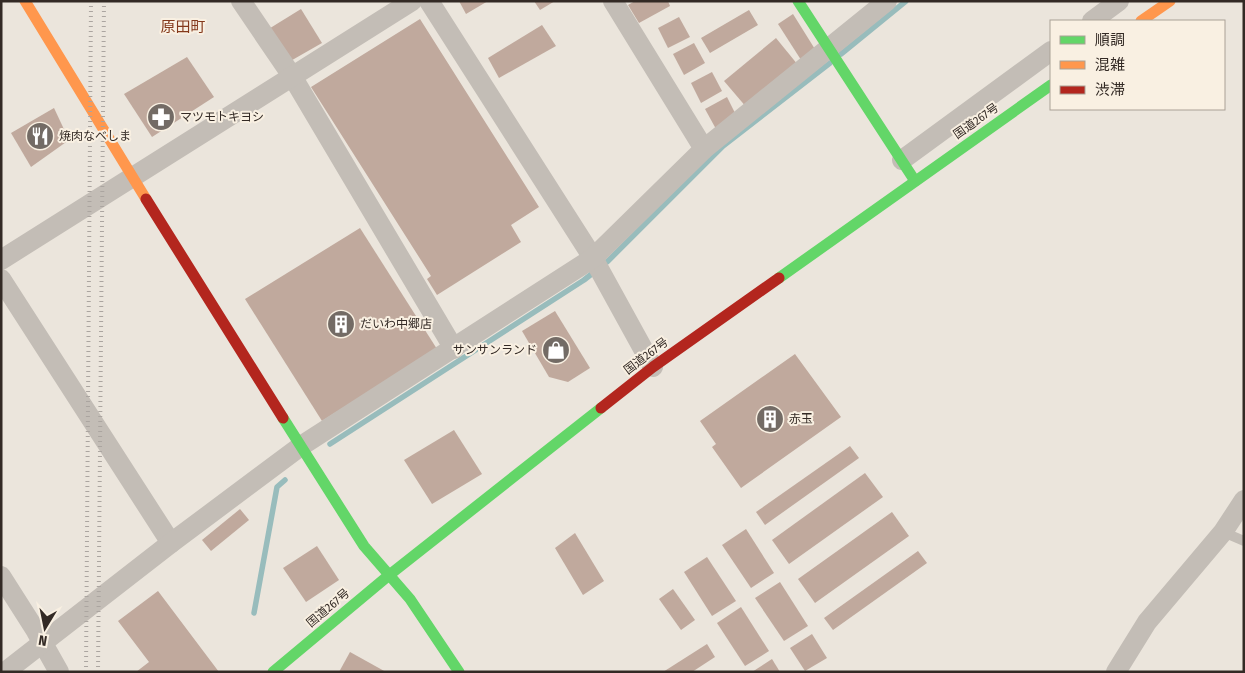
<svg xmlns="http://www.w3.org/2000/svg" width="1245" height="673" font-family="'Fira Sans Condensed','Noto Sans JP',sans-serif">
<rect width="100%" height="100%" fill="#ebe5dc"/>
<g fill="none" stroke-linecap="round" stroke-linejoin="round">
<g stroke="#98bcbc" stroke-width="5.5">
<polyline points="841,54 906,1"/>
<polyline points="330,444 584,280 608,261 723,146 830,63"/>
<polyline points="254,613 277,487 285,480"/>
</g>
</g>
<g fill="#c0a99d">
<polygon points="459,1 488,1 466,14"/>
<polygon points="534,1 555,1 540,10"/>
<polygon points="635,1 668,1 670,6 639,23 628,5"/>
<polygon points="301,9 322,43 287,63 267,30"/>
<polygon points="749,10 758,25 710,53 701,38"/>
<polygon points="793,14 818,54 803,63 778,24"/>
<polygon points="679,17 690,37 668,48 658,28"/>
<polygon points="420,19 539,207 511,225 521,242 437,295 427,279 431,276 311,87"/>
<polygon points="542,25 556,46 499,78 488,58"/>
<polygon points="776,38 798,65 747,108 724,81"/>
<polygon points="694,43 705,63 684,75 673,54"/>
<polygon points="187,57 214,97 152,137 124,94"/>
<polygon points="712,72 722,91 701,103 691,83"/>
<polygon points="727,97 737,117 716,129 705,109"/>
<polygon points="54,108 69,140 31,167 11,133"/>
<polygon points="360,228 437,349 322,421 245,299"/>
<polygon points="555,311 590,368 568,382 549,377 522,331"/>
<polygon points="795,354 841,417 741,488 712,447 716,444 700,421"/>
<polygon points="454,430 482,474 432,504 404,460"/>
<polygon points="850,446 859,458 765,525 756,512"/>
<polygon points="865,473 883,497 789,564 772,540"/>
<polygon points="240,509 249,520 211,551 202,540"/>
<polygon points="892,512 909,536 815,603 798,579"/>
<polygon points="746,529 774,573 751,588 722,545"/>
<polygon points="575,533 604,581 583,595 555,548"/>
<polygon points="317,546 339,580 306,602 283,568"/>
<polygon points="918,551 927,563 833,630 824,618"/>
<polygon points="707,557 736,601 712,616 684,572"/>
<polygon points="780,582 808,626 784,641 755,598"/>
<polygon points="673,589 695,620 681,630 659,599"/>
<polygon points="158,591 219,672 136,672 149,662 118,621"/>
<polygon points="741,607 769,651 745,666 717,623"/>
<polygon points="812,634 827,658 805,671 790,648"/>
<polygon points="707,644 715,657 692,672 663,672"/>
<polygon points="350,652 386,672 339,672"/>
<polygon points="772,659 780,672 752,672"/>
</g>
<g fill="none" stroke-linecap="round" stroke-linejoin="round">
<polyline stroke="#c3bdb6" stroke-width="10" points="1223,532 1244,541"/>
<g stroke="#c3bdb6" stroke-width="20">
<polyline points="241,1 292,76 454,349"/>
<polyline points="429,1 593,258 653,367"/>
<polyline points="613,1 704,149"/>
<polyline points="1092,21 1119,1"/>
<polyline points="902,160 1051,51"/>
<polyline points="1,260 412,1"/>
<polyline points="1,279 171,543"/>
<polyline points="1,576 36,631 59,672"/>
<polyline points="5,672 171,543 301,446 593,258 704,149 887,1"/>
<polyline points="1116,672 1147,622 1223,532 1244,500"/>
</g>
<g stroke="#63d668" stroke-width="11">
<polyline points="798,1 915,181"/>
<polyline points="779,278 1051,85"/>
<polyline points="283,418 364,546 410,599 459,672"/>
<polyline points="273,672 388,576 601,408"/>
</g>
<g stroke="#ff974d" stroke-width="11">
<polyline points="25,1 146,199"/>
<polyline points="1141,21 1170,1"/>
</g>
<g stroke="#b3261e" stroke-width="11">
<polyline points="146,199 283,418"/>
<polyline points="601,408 653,367 779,278"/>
</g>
<g stroke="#aba5a0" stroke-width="4" stroke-dasharray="1 4" stroke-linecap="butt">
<polyline points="86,672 91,1"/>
<polyline points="98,672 104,1"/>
</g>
</g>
<defs>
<g id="pharmacy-disc" transform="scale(1.4375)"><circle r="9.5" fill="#736b65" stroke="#f9f0e2"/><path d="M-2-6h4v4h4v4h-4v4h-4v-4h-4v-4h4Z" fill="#fff"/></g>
<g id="restaurant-disc" transform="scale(1.4375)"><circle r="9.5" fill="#736b65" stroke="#f9f0e2"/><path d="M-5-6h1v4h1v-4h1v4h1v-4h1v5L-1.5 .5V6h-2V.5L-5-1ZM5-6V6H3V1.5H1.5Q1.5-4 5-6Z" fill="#fff"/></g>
<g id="building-disc" transform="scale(1.4375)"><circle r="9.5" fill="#736b65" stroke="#f9f0e2"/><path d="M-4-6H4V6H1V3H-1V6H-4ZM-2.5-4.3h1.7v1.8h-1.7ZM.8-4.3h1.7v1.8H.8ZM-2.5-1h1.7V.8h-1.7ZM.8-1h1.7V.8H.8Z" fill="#fff"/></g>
<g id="shop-disc" transform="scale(1.4375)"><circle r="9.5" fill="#736b65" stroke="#f9f0e2"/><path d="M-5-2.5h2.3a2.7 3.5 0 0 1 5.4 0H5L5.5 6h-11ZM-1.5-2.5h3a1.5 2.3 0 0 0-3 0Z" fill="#fff"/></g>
</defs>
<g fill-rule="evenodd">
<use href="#pharmacy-disc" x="161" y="117"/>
<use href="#restaurant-disc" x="40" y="136"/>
<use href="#building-disc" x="341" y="324"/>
<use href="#shop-disc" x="556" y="350"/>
<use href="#building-disc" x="770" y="419"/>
</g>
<g text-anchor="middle" stroke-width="4" stroke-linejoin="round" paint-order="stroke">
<g font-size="12" fill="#332a25" stroke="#f9f0e2" text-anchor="start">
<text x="180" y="121">マツモトキヨシ</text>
<text x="59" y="140">焼肉なべしま</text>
<text x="360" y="328">だいわ中郷店</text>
<text x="537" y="354" text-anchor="end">サンサンランド</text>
<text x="789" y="423">赤玉</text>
</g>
<g font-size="12" fill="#332a25" stroke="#f9f0e2">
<text transform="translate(976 121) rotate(-35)" y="4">国道267号</text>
<text transform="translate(646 356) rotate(-37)" y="4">国道267号</text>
<text transform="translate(328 608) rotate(-40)" y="4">国道267号</text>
</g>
<g font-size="15" fill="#84391c" stroke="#f9f0e2">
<text x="183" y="32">原田町</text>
</g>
</g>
<rect width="1245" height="673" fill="none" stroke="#332a25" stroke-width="5"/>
<rect x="1050" y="20" width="175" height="90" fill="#f9f0e2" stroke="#aaa196"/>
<rect x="1060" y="36" width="25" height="8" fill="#63d668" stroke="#aaa196"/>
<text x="1095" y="45" font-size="15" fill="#332a25">順調</text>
<rect x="1060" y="61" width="25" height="8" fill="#ff974d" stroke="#aaa196"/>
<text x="1095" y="70" font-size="15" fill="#332a25">混雑</text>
<rect x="1060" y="86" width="25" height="8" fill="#b3261e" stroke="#aaa196"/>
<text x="1095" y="95" font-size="15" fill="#332a25">渋滞</text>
<g transform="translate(45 628) rotate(190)" stroke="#f9f0e2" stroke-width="4" paint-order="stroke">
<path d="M0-4L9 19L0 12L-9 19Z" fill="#332a25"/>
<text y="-8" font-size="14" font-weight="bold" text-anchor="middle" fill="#332a25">N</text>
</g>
</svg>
